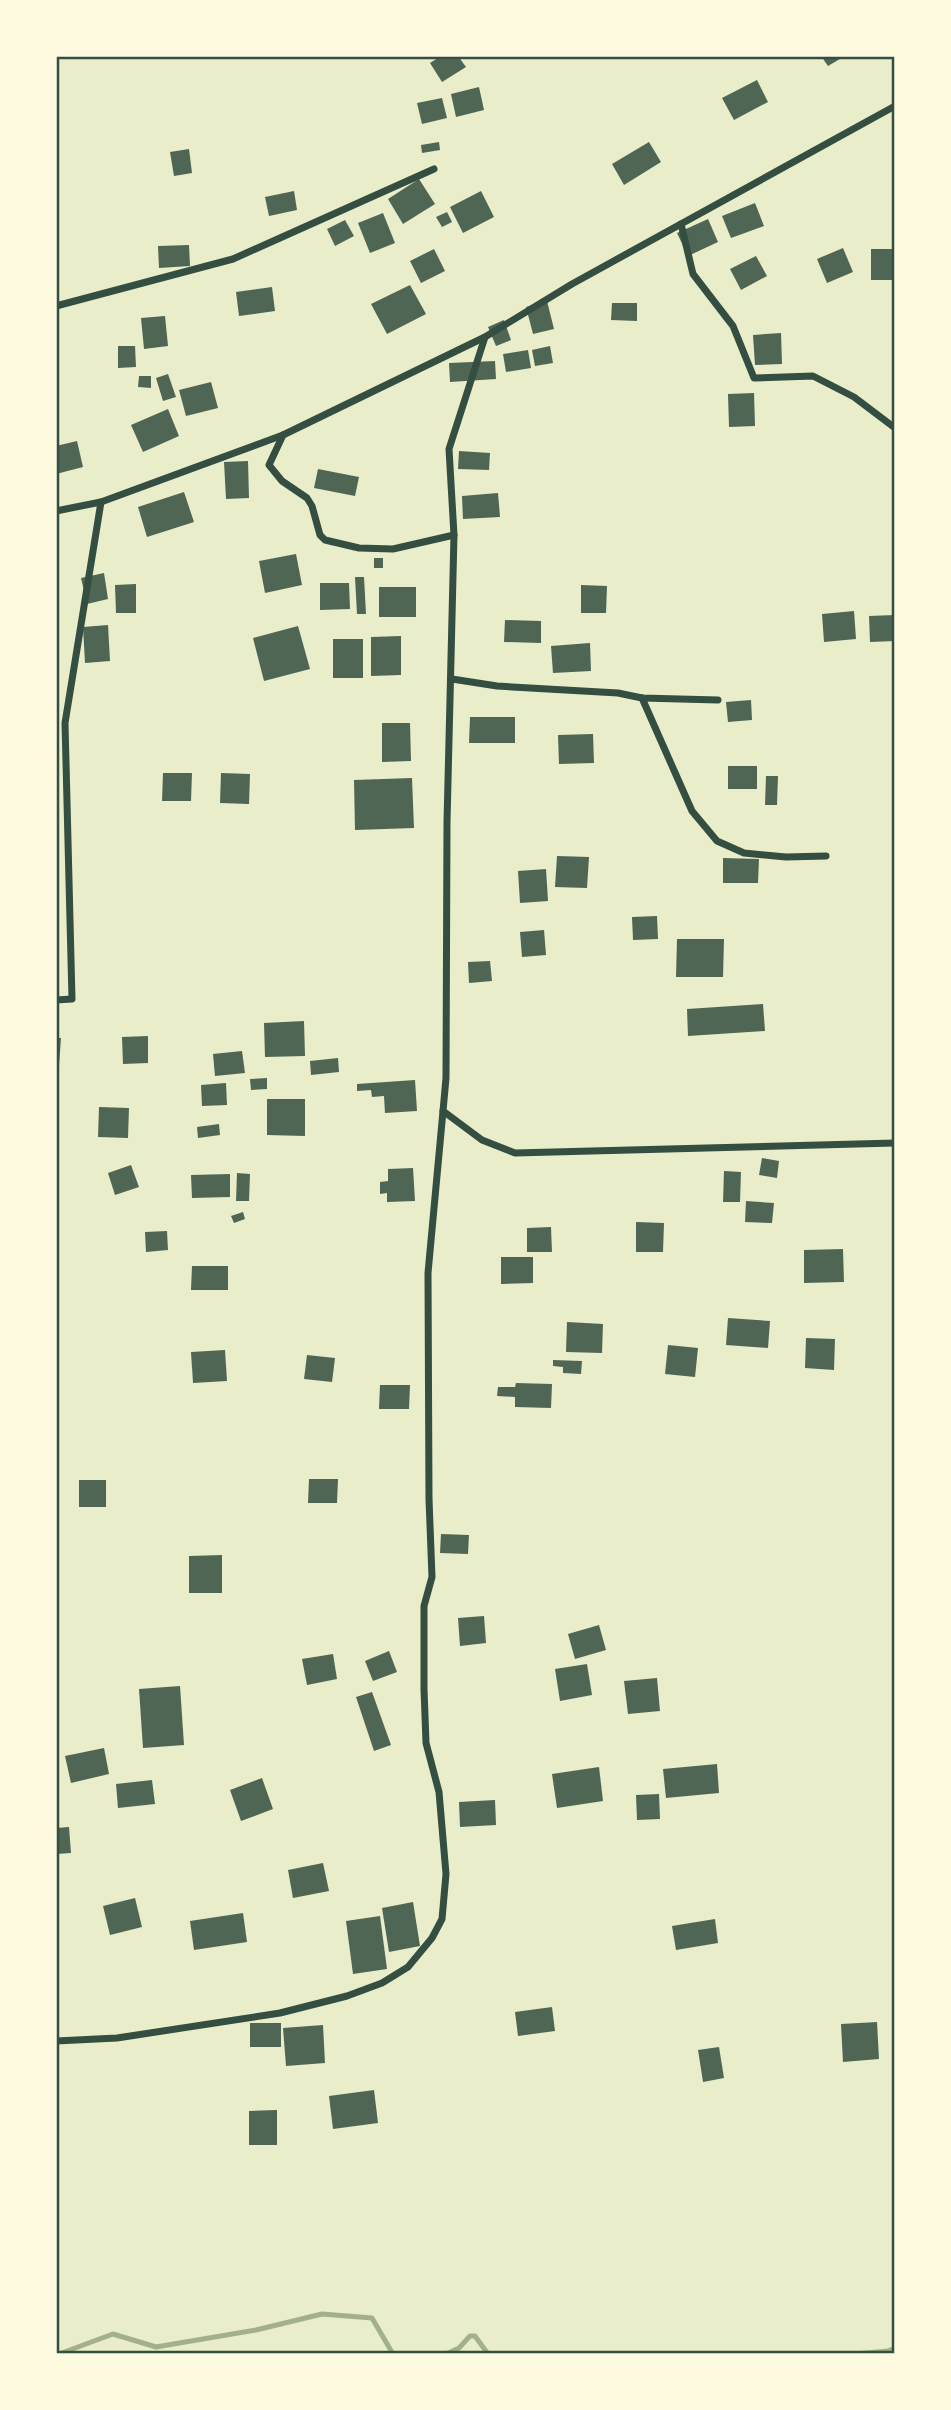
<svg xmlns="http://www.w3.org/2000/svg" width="951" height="2410" font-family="'Space Grotesk',sans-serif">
<rect width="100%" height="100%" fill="#e9edc9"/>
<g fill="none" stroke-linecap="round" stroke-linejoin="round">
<g stroke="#a3b18a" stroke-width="5">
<polyline points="59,2354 113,2334 156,2347 256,2330 322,2314 372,2318 393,2354"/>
<polyline points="446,2354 459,2348 470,2336 475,2336 488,2354"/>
<polyline points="855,2354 888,2351 895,2348"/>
</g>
</g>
<g fill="#4f6655">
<polygon points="441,56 458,56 466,67 442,82 430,63"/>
<polygon points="821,56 845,56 828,66"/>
<polygon points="757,80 768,102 734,120 722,98"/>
<polygon points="479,87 484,110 456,117 451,94"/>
<polygon points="442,98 447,118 422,124 417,103"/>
<polygon points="439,142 440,150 422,153 421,145"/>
<polygon points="649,142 661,162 624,185 612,164"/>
<polygon points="189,149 192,173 174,176 170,152"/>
<polygon points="419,179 435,204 403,224 388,199"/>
<polygon points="294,191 297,210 269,216 265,197"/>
<polygon points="481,191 494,217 463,233 450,207"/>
<polygon points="755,203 764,226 731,238 722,216"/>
<polygon points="447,212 452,222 442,227 436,217"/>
<polygon points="383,213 395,243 370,253 358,223"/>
<polygon points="708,219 718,242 688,256 677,233"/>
<polygon points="345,220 354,236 335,246 327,229"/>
<polygon points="189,245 190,266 159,268 158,246"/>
<polygon points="843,248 853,272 827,283 817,259"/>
<polygon points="434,249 445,271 421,283 410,261"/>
<rect x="871" y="249" width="24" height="31"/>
<polygon points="756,256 767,276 741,290 730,269"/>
<polygon points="410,285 426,314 387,334 371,304"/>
<polygon points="272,287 275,311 239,316 236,292"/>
<polygon points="547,301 554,329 533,334 526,307"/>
<polygon points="612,303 637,303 637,321 611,320"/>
<polygon points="165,316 168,346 144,349 141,318"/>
<polygon points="504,320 511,340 496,346 488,327"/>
<polygon points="781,333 782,364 755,365 753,335"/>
<polygon points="118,346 135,346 136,367 118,368"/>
<polygon points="550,346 553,363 535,366 532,350"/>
<polygon points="528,350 531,368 506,372 503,354"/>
<polygon points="495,361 496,379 450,382 449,363"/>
<polygon points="168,374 176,397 163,401 156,378"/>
<polygon points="139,376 151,376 151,388 138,387"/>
<polygon points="211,382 218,408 186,416 179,390"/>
<polygon points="754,393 755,426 729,427 728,394"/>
<polygon points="168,409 179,436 143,452 131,425"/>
<polygon points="77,441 83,467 56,474 56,446"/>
<polygon points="459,451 490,453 489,470 458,469"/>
<polygon points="248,461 249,498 226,499 224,462"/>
<polygon points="318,469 359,477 355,496 314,488"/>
<polygon points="184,492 194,522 147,537 138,507"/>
<polygon points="498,493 500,517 463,519 462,496"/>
<polygon points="296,554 302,585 265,593 259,561"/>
<rect x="374" y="558" width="9" height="10"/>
<polygon points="104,573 108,599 87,604 81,578"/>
<polygon points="355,577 364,577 366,614 357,614"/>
<polygon points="320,583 349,583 350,609 320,610"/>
<polygon points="136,584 136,613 116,613 115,585"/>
<polygon points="581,585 607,586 606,613 581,613"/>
<rect x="379" y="587" width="37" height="30"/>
<polygon points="854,611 856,639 824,642 822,614"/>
<polygon points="895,615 895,641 870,642 869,616"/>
<polygon points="505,620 541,621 541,643 504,642"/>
<polygon points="108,625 110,661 85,663 83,627"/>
<polygon points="298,626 310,669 264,681 253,638"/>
<polygon points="401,636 401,675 371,676 371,637"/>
<rect x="333" y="639" width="30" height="39"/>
<polygon points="590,643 591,671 553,673 551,646"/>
<polygon points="751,700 752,720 728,722 726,702"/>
<polygon points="470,717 515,717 515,743 469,743"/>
<polygon points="382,723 410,723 411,761 382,762"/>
<polygon points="593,734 594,763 559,764 558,735"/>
<rect x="728" y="766" width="29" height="23"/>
<polygon points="163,773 192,773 191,801 162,801"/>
<polygon points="221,773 250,774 249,804 220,803"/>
<polygon points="766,776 778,776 777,805 765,805"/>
<polygon points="412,778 414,828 355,830 354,780"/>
<polygon points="557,856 589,857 587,888 555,887"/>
<polygon points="723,858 759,859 758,883 723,883"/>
<polygon points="546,869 548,901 520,903 518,871"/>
<polygon points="657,916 658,939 633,940 632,917"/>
<polygon points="544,930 546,955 522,957 520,932"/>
<polygon points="677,939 724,939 723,977 676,977"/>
<polygon points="490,961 492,981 469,983 468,962"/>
<polygon points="763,1004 765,1031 688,1036 687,1009"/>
<polygon points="304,1021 305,1056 265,1057 264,1023"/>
<polygon points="148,1036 148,1063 123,1064 122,1037"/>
<polygon points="56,1038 61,1038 58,1079 56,1079"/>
<polygon points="242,1051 245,1073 215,1076 213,1054"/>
<polygon points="338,1058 339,1072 311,1075 310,1061"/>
<polygon points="267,1078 267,1089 251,1090 250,1079"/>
<polygon points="415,1080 417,1111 385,1113 384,1096 372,1097 371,1090 357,1091 357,1084"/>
<polygon points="226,1083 227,1105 202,1106 201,1085"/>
<polygon points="267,1099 305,1099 305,1136 267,1135"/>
<polygon points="99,1107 129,1108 128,1138 98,1137"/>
<polygon points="219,1124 220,1135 198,1138 197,1127"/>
<polygon points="762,1158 779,1161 777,1178 759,1175"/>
<polygon points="131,1165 139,1187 115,1195 108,1173"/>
<polygon points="413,1168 415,1201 387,1202 387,1193 380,1194 380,1182 388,1181 388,1169"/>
<polygon points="724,1171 741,1172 740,1202 723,1202"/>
<polygon points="237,1173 250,1174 249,1201 236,1201"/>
<polygon points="230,1174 230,1197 192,1198 191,1175"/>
<polygon points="746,1201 774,1203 772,1223 745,1222"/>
<polygon points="243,1212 245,1219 234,1223 231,1216"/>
<polygon points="636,1222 664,1223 663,1252 636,1252"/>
<polygon points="551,1227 552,1252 527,1252 527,1228"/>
<polygon points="167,1231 168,1250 146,1252 145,1232"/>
<polygon points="843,1249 844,1282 804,1283 804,1250"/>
<polygon points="501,1257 533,1257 533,1283 501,1284"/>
<polygon points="192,1266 228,1266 228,1290 191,1290"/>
<polygon points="728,1318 770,1321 768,1348 726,1345"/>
<polygon points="567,1322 603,1324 602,1353 566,1352"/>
<polygon points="806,1338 835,1339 834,1370 805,1368"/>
<polygon points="668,1345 698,1348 695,1377 665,1374"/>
<polygon points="225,1350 227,1381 193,1383 191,1352"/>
<polygon points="307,1355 335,1358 332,1382 304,1379"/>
<polygon points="553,1360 582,1361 581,1374 563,1373 563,1367 553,1366"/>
<polygon points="516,1383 552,1384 551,1408 515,1407 515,1397 497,1396 498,1387 515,1387"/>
<polygon points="380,1385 410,1385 409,1409 379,1409"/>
<polygon points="309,1479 338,1479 337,1503 308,1503"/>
<rect x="79" y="1480" width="27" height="27"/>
<polygon points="441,1534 469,1535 468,1554 440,1553"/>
<polygon points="222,1555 222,1593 189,1593 189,1556"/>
<polygon points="484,1616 486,1643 460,1646 458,1618"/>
<polygon points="599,1625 606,1650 575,1659 568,1634"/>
<polygon points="389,1651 397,1672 373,1681 365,1661"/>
<polygon points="333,1654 337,1679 307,1685 302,1659"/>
<polygon points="587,1664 592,1695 560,1701 555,1669"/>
<polygon points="657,1678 660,1711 628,1714 624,1681"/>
<polygon points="180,1686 184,1745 143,1748 139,1689"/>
<polygon points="372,1692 391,1745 374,1751 356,1697"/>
<polygon points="104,1748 109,1774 71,1783 65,1756"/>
<polygon points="717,1764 719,1793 666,1798 663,1769"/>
<polygon points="599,1767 603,1801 557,1808 552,1774"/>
<polygon points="262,1778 273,1809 241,1821 230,1790"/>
<polygon points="152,1780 155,1804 118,1808 116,1784"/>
<polygon points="659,1794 660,1819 637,1820 636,1795"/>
<polygon points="495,1800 496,1825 460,1827 459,1802"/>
<polygon points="69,1827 71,1853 56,1854 56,1828"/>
<polygon points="323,1863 329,1891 293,1898 288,1870"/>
<polygon points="135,1898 142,1927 110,1935 103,1906"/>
<polygon points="413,1902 420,1946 389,1952 382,1908"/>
<polygon points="243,1913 247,1942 194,1950 190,1921"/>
<polygon points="380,1916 387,1969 353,1974 346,1921"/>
<polygon points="715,1919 718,1943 676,1950 672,1926"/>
<polygon points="552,2007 555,2031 518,2036 515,2012"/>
<polygon points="877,2022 879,2059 843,2062 841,2024"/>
<rect x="250" y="2023" width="31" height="24"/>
<polygon points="323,2025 325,2063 286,2066 283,2028"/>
<polygon points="719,2047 724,2078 703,2082 698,2050"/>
<polygon points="374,2090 378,2123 333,2129 329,2096"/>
<polygon points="277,2110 277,2145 249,2145 249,2111"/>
</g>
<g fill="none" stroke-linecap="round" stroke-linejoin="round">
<g stroke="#344e41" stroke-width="7">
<polyline points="681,224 693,274 733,326 754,378 813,376 854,397 895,428"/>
<polyline points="56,306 233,259 434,169"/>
<polyline points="485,337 449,449 454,535 447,822 446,1078 443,1111 482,1140 515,1153 895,1143"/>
<polyline points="283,435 269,465 282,481 307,498 312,506 320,535 325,540 359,548 393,549 454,535"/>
<polyline points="56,511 101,502 283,435 485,337 572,284 895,106"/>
<polyline points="452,679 497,686 618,693 642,698 718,700"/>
<polyline points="642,698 692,811 717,841 744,853 786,857 826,856"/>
<polyline points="56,1000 72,999 65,723 101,502"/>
<polyline points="56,2041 117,2038 280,2013 347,1996 382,1983 408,1967 432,1938 442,1919 446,1874 439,1792 426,1743 424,1689 424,1606 432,1577 429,1499 428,1273 443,1111"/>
</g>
</g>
<rect width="951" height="2410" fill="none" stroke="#fefae0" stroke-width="116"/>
<rect x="58" y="58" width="835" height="2294" fill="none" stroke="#344e41" stroke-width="2.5"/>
</svg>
